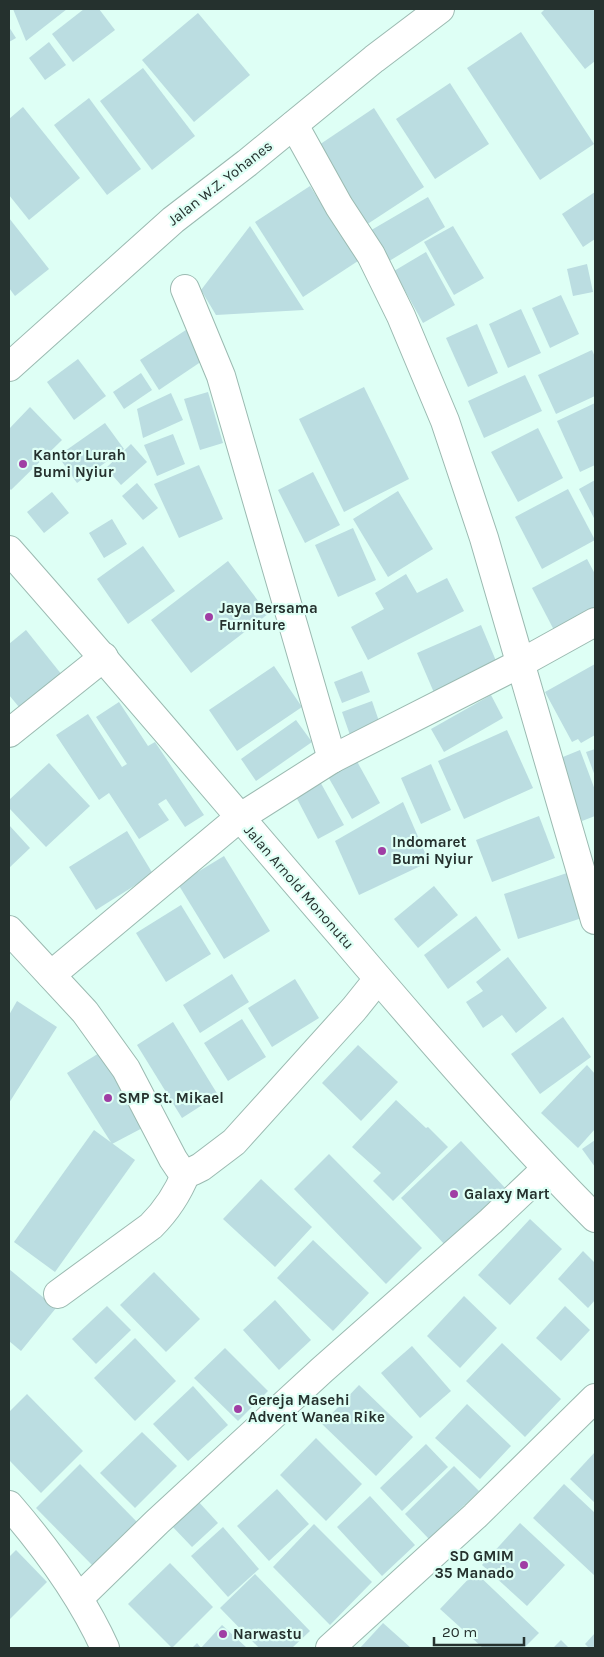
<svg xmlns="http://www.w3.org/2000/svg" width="604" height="1657" font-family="Karla,sans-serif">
<rect width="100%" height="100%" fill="#defff5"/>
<g fill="#bbdde1">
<polygon points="13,9 67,9 26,41"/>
<polygon points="84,9 99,9 115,30 73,62 52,34"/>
<polygon points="545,9 595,9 595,61 585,69 541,13"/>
<polygon points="198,13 250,75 194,122 142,60"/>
<polygon points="9,27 16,38 9,42"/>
<polygon points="521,32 594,144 540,180 467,68"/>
<polygon points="49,42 66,65 45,80 29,58"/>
<polygon points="143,68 195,136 152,170 100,101"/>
<polygon points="450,83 489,144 435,179 396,119"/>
<polygon points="89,98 141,169 107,195 54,125"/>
<polygon points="23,107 80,178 29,220 9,195 9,119"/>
<polygon points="374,108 424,187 366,225 316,147"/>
<polygon points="310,186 358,261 303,297 255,222"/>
<polygon points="595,192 595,239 583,247 562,214"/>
<polygon points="428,197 445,227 386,263 368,232"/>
<polygon points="9,218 49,269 15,296 9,288"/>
<polygon points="250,226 304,310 216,315 201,290"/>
<polygon points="453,226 484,278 454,295 424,242"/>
<polygon points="426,252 455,305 423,323 394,271"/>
<polygon points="587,264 593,292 573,296 567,269"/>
<polygon points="561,295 579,334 550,348 532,308"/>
<polygon points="521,309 541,353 508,368 489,324"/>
<polygon points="477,324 498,373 468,387 446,338"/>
<polygon points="192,326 211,355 159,390 140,360"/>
<polygon points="592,350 595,357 595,396 556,414 538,375"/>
<polygon points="78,359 106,396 74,420 47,382"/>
<polygon points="141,373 152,390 124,409 113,392"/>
<polygon points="525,375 542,411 484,438 468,401"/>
<polygon points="364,387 409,479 344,512 299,419"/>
<polygon points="208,392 223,443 200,450 184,399"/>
<polygon points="171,393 183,420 143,438 137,409"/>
<polygon points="595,403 595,465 580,472 557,421"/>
<polygon points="30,407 62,440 11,490 9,488 9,429"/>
<polygon points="105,423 124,449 77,483 58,456"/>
<polygon points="538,428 563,478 518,502 491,452"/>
<polygon points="173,434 185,464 157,476 144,445"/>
<polygon points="131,444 147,462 121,485 106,468"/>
<polygon points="199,465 223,519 179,538 154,484"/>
<polygon points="313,472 340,525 305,543 278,490"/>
<polygon points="595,480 595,520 579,489"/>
<polygon points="137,483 158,508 143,520 122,496"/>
<polygon points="568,489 595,540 542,569 515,517"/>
<polygon points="398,491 433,549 388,577 353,519"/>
<polygon points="52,492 69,513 44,533 27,512"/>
<polygon points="112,519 127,544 104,558 89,533"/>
<polygon points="353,528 376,580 338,597 315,545"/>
<polygon points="143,546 175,591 128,624 97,579"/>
<polygon points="587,559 595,574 595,611 555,632 532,588"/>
<polygon points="228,561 268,614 191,673 151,620"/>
<polygon points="406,574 417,593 447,578 464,611 368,660 351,627 384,609 375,593"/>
<polygon points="481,625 499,668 435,695 417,653"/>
<polygon points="26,630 66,680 24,713 9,695 9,644"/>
<polygon points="595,664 595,735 581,743 578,739 572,742 545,692"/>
<polygon points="274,666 302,707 237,751 209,710"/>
<polygon points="362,671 370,692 342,703 334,682"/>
<polygon points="491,695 503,718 444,752 431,729"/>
<polygon points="372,701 381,727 351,738 342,712"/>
<polygon points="119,702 148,746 155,742 204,815 185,827 166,799 158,804 169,820 139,839 109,793 99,800 56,735 88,714 122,767 127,764 96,717"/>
<polygon points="296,720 312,742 256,781 241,759"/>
<polygon points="507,730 533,788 464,819 438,761"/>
<polygon points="595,749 595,776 586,752"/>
<polygon points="580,750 595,790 595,816 582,821 558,759"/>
<polygon points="354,756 380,803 352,819 326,773"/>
<polygon points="49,763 90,806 46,847 9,808 9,800"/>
<polygon points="431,764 451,810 421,824 401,778"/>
<polygon points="318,778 344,825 318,839 293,791"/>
<polygon points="403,802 429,862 359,895 335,841"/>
<polygon points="539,816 555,858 492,882 476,840"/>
<polygon points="9,825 30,848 9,868"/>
<polygon points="127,831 153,874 96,910 69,867"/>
<polygon points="224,856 270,931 224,959 178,884"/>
<polygon points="567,873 582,918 518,939 504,894"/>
<polygon points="434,886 458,915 418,948 394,919"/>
<polygon points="181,905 211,954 166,982 136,933"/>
<polygon points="476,916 501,950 448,989 424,955"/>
<polygon points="508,957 547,1008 516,1033 502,1015 483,1028 466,1002 483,991 476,982"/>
<polygon points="232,974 249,1002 200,1033 183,1005"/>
<polygon points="295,979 319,1018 272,1047 248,1008"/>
<polygon points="17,1001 57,1027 9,1103 9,1015"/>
<polygon points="563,1017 591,1057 540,1094 511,1054"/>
<polygon points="242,1019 266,1057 228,1081 204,1043"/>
<polygon points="173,1022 218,1095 182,1118 137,1045"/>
<polygon points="358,1045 398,1082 361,1121 322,1083"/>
<polygon points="104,1050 150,1124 112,1144 67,1073"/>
<polygon points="587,1065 595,1074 595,1129 578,1148 541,1113"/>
<polygon points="396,1100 426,1128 428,1127 448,1147 393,1201 373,1181 381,1173 352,1147"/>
<polygon points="94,1130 135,1160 55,1272 14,1242"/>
<polygon points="595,1140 595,1167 582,1149"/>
<polygon points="461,1141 507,1190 447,1247 401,1198"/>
<polygon points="329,1154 422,1248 386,1284 294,1189"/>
<polygon points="261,1179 312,1227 275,1267 223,1219"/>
<polygon points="530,1219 562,1249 510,1305 478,1275"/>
<polygon points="313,1240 369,1293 333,1331 277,1278"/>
<polygon points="583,1251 595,1263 595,1300 588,1308 558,1279"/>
<polygon points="9,1269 56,1308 21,1351 9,1341"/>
<polygon points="154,1272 200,1319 166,1352 120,1305"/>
<polygon points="464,1296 497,1328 460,1368 427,1336"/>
<polygon points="275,1300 311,1340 279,1370 243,1330"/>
<polygon points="107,1306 131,1330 96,1364 72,1339"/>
<polygon points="565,1306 590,1330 561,1361 536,1338"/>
<polygon points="135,1338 176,1381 135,1421 94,1378"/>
<polygon points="502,1343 561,1399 525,1437 466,1381"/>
<polygon points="412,1346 451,1391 420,1418 381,1373"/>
<polygon points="225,1348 268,1391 238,1421 194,1378"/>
<polygon points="359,1385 413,1437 376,1476 322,1424"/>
<polygon points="193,1386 228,1425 188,1461 153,1424"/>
<polygon points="27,1394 83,1451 41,1493 9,1460 9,1412"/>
<polygon points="467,1404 511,1446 480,1479 435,1438"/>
<polygon points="142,1432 177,1466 135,1508 100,1473"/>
<polygon points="316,1438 362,1484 326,1521 280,1475"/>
<polygon points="426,1444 448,1467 402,1511 380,1488"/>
<polygon points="595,1452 595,1503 570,1479"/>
<polygon points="80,1464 138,1523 94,1567 36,1508"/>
<polygon points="454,1466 479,1491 429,1539 405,1514"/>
<polygon points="564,1484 595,1513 595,1576 533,1518"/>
<polygon points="277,1489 309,1524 269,1561 237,1526"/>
<polygon points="370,1496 415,1545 382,1576 337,1527"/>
<polygon points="197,1500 218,1523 192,1547 171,1525"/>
<polygon points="520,1523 565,1565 527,1606 482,1565"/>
<polygon points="314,1524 372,1582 330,1625 273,1567"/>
<polygon points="223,1527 259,1569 228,1597 191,1556"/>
<polygon points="16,1550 47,1582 9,1620 9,1557"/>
<polygon points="170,1563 213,1607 172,1648 128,1604"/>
<polygon points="475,1572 539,1633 524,1648 483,1648 440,1609"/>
<polygon points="255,1574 310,1631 292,1648 259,1648 220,1608"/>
<polygon points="383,1623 411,1648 360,1648"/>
<polygon points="222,1625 247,1648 192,1648 197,1643 201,1648"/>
<polygon points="595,1633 595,1648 589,1648 585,1644"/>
<polygon points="561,1640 569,1648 553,1648"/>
</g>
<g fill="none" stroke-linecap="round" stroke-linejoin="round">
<g stroke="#9bbab1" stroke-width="30">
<g id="street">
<polyline points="294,125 339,206 371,255 401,316 445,421 484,538 595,920"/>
<polyline points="185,289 221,376 332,759"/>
<polyline points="9,733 104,657"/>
<polyline points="9,930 85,1012 126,1069 173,1159 179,1168 186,1173 193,1171 201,1167 234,1142 354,1009 378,979"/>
<polyline points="51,975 239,818 332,759 521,663 595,622"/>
<path d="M58,1294l93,-68c16,-16 27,-33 35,-53"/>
<path d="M9,1505c38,44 72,90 96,143"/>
<polyline points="79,1598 157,1522 322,1370 491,1221 546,1169"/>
<polyline points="330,1648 475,1516 595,1398"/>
</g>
</g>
<g stroke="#9bbab1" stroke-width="30">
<g id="secondary">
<polyline points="9,367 173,220 247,163 374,59 440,9"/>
<path d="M9,550c114,129 225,261 338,392 80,94 161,188 248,276"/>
</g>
</g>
<use href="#street" stroke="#fff" stroke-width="28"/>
<use href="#secondary" stroke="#fff" stroke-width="28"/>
</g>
<g fill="#a03ea4" stroke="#defff5" stroke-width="2">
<circle cx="23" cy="464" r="5"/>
<circle cx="209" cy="617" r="5"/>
<circle cx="382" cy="851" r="5"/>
<circle cx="108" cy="1098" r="5"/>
<circle cx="454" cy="1194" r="5"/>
<circle cx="238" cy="1409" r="5"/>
<circle cx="524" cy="1565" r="5"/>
<circle cx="223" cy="1634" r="5"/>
</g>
<g text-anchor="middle" stroke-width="4.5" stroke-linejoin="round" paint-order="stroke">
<g font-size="15" fill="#25312e" stroke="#defff5">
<text transform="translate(220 183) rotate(-38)" y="5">Jalan W.Z. Yohanes</text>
<text transform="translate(299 887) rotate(49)" y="5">Jalan Arnold Mononutu</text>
</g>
<g font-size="15" font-weight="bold" fill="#25312e" stroke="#defff5" text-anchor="start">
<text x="33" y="460">Kantor Lurah<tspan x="33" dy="17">Bumi Nyiur</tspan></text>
<text x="219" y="613">Jaya Bersama<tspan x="219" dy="17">Furniture</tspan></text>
<text x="392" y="847">Indomaret<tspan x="392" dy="17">Bumi Nyiur</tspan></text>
<text x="118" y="1103">SMP St. Mikael</text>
<text x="464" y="1199">Galaxy Mart</text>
<text x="248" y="1405">Gereja Masehi<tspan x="248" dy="17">Advent Wanea Rike</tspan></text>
<text x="514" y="1561" text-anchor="end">SD GMIM<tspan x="514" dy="17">35 Manado</tspan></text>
<text x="233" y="1639">Narwastu</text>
</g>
</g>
<rect width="604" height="1657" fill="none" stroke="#25312e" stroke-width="20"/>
<path d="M434 1637v8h90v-8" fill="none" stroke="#25312e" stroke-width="2.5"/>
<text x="442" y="1637" font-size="15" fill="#25312e" stroke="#defff5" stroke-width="4" paint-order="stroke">20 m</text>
</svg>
